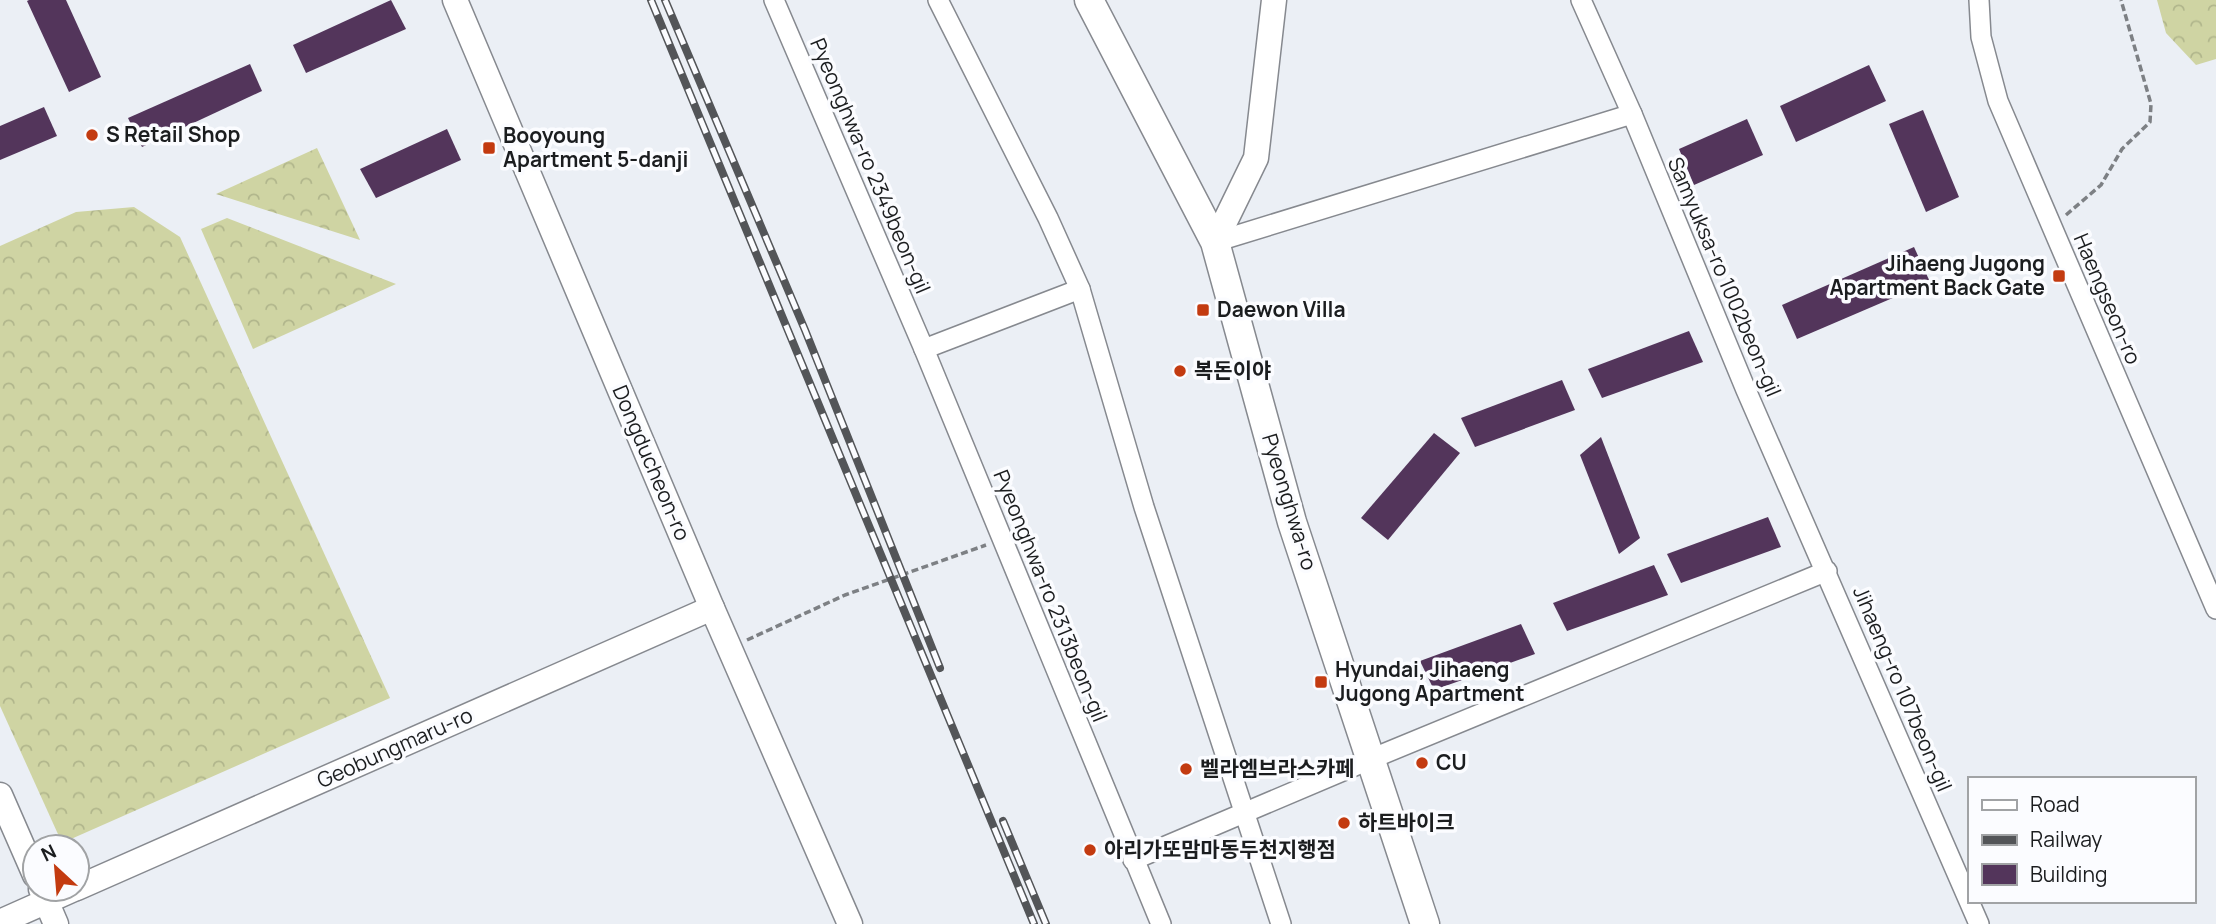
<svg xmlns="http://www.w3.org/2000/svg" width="2216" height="924" font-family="Manrope,'Noto Sans KR',sans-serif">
<defs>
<pattern id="forest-crowns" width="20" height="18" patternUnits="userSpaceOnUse" patternTransform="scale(1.75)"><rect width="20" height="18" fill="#cfd4a3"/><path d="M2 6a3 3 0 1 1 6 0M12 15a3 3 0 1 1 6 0" fill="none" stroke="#b1b68c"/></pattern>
</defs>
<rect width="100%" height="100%" fill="#ebeff5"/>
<g fill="url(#forest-crowns)">
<polygon points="2157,0 2216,0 2216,59 2196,65 2166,33"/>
<polygon points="317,148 360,240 216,194"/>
<polygon points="134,207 180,237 390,698 62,843 0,706 0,246 76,212"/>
<polygon points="227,218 396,284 253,349 201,229"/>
</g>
<g fill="#53355b">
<polygon points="29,0 66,0 101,77 69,92 27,1"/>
<polygon points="391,0 406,29 306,73 293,45"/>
<polygon points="250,64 262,91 142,147 128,118"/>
<polygon points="1869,65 1886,101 1796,142 1780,106"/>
<polygon points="44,107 57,136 0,160 0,126"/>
<polygon points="1923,110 1959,197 1926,212 1889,124"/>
<polygon points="1747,119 1763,155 1694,185 1679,149"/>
<polygon points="447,129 461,160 376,198 360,169"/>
<polygon points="1914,247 1930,282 1797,339 1782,305"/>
<polygon points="1689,331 1703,362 1602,398 1588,369"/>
<polygon points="1562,380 1575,410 1475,447 1461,418"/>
<polygon points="1434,433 1460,453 1388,540 1361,518"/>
<polygon points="1601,437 1640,538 1619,554 1580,455"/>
<polygon points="1768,517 1781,547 1681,583 1667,554"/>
<polygon points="1654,565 1668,595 1567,631 1553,603"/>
<polygon points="1521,624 1535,654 1434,690 1420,661"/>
</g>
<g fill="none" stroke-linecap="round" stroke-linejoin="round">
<g stroke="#86898f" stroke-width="22">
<g id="minor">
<polyline points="774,0 924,349 1161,924"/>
<polyline points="938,0 1048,218 1080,289 1144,507 1281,924"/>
<polyline points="1581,0 1632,114 1746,390 1979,924"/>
<polyline points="1979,0 1981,37 1998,101 2216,609"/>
<polyline points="1215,242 1632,114"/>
<polyline points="924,349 1080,289"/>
<polyline points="1133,860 1371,759 1827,571"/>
</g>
</g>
<g stroke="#86898f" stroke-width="27">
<g id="tertiary">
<polyline points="455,0 712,608 850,924"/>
<polyline points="1215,242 1256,158 1274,0"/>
<polyline points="0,795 35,875"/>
<polyline points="77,888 712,608"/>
<polyline points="41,889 56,924"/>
<polyline points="0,922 74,889"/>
</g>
</g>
<g stroke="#86898f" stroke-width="31">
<polyline id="secondary" points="1089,0 1215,242 1292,522 1425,924"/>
</g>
<g stroke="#7d8084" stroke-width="3.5" stroke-dasharray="7 3.5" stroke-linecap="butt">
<polyline points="2066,215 2101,185 2122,149 2150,122 2151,104 2121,0"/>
<polyline points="747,640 845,595 986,545"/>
</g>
<use href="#minor" stroke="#fff" stroke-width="19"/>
<use href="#tertiary" stroke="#fff" stroke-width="24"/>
<use href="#secondary" stroke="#fff" stroke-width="28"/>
<g stroke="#535558" stroke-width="8">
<g id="rail">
<polyline points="651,0 1034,924"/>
<polyline points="665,0 805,330 940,668"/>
<polyline points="1003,821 1046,924"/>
</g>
</g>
<use href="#rail" stroke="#fbfcff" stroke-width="5" stroke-dasharray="16" stroke-linecap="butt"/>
</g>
<g fill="#c33b10" stroke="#fbfcff" stroke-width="2.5">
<circle cx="92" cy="135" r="7"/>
<rect x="482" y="141" width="14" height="14" rx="3.5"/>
<rect x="2052" y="269" width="14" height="14" rx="3.5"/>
<rect x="1196" y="303" width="14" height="14" rx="3.5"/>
<circle cx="1180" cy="371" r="7"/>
<rect x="1314" y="675" width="14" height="14" rx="3.5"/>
<circle cx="1422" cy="763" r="7"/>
<circle cx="1186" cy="769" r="7"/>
<circle cx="1344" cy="823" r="7"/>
<circle cx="1090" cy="850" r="7"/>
</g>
<g text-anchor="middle" stroke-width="7" stroke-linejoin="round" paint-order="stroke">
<g font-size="21" font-weight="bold" fill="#1b1d1f" stroke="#fbfcff" text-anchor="start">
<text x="106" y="142">S Retail Shop</text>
<text x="503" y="143">Booyoung<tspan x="503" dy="24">Apartment 5-danji</tspan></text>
<text x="2045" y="271" text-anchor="end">Jihaeng Jugong<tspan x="2045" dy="24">Apartment Back Gate</tspan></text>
<text x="1217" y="317">Daewon Villa</text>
<text x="1194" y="378">복돈이야</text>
<text x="1335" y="677">Hyundai, Jihaeng<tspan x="1335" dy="24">Jugong Apartment</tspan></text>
<text x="1436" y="770">CU</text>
<text x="1200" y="776">벨라엠브라스카페</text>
<text x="1358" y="830">하트바이크</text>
<text x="1104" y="857">아리가또맘마동두천지행점</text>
</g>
<g font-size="21" fill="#1b1d1f" stroke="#fbfcff">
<text transform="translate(870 166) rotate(67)" y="7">Pyeonghwa-ro 2349beon-gil</text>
<text transform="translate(1724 277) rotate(67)" y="7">Samyuksa-ro 1002beon-gil</text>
<text transform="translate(2107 299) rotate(67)" y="7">Haengseon-ro</text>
<text transform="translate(651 463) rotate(67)" y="7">Dongducheon-ro</text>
<text transform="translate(1289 502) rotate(73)" y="7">Pyeonghwa-ro</text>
<text transform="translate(1050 596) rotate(68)" y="7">Pyeonghwa-ro 2313beon-gil</text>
<text transform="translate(1902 689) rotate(67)" y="7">Jihaeng-ro 107beon-gil</text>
<text transform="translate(395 748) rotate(-24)" y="7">Geobungmaru-ro</text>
</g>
</g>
<rect x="1968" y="777" width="228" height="126" fill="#fbfcff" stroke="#a1a3a5" stroke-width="2"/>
<rect x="1982" y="800" width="35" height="10" fill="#ffffff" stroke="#a1a3a5" stroke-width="2"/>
<text x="2030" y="812" font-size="21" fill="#1b1d1f">Road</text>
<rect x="1982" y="835" width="35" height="10" fill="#535558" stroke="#a1a3a5" stroke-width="2"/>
<text x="2030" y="847" font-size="21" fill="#1b1d1f">Railway</text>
<rect x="1982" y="864" width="35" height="21" fill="#53355b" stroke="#a1a3a5" stroke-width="2"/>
<text x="2030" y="882" font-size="21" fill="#1b1d1f">Building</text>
<g transform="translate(56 868) rotate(334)"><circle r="33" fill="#fbfcff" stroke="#a1a3a5" stroke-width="2"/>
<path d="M0-5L12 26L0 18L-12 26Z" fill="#c33b10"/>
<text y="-10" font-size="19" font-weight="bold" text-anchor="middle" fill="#1b1d1f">N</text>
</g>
</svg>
